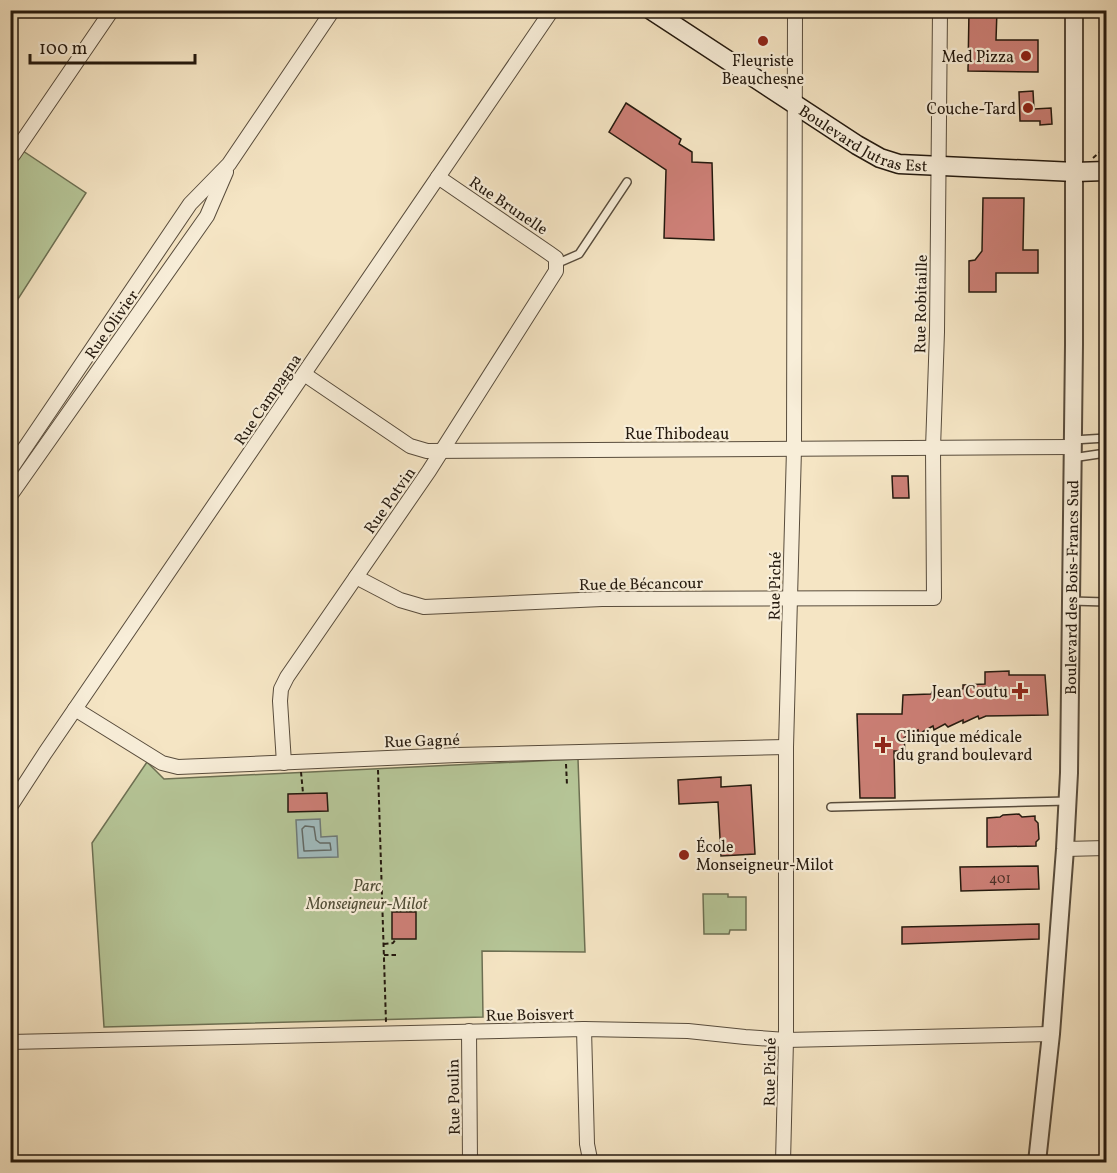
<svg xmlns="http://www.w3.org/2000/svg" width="1117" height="1173" font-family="Vollkorn,serif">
<rect width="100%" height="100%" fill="#f5e5c4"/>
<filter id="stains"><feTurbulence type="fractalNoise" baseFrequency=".00333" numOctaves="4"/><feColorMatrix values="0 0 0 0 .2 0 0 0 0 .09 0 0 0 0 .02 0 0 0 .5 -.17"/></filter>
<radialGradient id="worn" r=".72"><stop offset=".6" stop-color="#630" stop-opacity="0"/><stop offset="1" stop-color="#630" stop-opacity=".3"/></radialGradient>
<g fill="#b6c698" stroke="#6d7053" stroke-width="1.5">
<polygon points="11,143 86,193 11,310"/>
<polygon points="578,759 585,952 482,951 483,1017 104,1027 92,843 147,762 164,779"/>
<polygon points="703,894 728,894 728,897 746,897 746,930 730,930 729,934 704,934"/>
</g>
<polygon fill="#a1bcbf" stroke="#6f7b78" stroke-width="1.5" points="320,819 321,837 337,836 338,857 298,858 296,820"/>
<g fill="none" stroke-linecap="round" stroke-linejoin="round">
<polygon stroke="#626a66" stroke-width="1.5" points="305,826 314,827 316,840 320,843 330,843 331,850 304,851 302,829"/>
</g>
<g fill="#cc7f76" stroke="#24190e" stroke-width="1.5">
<polygon points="969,10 997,10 996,40 1038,40 1038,72 968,71"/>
<polygon points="1033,91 1034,109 1051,108 1052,124 1040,125 1040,121 1020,121 1019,92"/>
<polygon points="626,103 681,139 679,144 692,152 692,162 712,163 714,240 664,238 666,170 609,132"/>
<polygon points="983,198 1024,198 1023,250 1038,250 1038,273 996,273 996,292 969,292 969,261 975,260 982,251"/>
<polygon points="892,476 908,476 909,498 893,498"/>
<polygon points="1009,671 1009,675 1045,675 1048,715 986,716 979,719 978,716 963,723 963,720 948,727 945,724 934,730 933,726 919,734 918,730 904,738 905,751 894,751 895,798 860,798 857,714 902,714 903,695 931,694 933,690 963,689 963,685 985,684 985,672"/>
<polygon points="721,777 721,787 751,785 755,854 721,856 718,802 679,804 678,780"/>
<polygon points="327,793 328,811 288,812 288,794"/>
<polygon points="1019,814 1022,817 1035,816 1035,820 1038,823 1039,839 1036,842 1036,846 987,847 987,818 1000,817 1003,815"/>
<polygon points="1038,866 1039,889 961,891 960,867"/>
<rect x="392" y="912" width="24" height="27"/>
<polygon points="1039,924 1039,939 902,944 902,927"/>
</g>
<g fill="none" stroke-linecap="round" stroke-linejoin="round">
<g stroke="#584c3c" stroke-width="10">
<g id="service">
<polyline points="556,264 579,254 627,182"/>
<polyline points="1073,440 1106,438"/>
<polyline points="1072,458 1099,454 1106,454"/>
<polyline points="1071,601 1106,602"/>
<polyline points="831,807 1068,801"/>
</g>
</g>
<g stroke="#584c3c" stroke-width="16">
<g id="minor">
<polyline points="13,155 112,10"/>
<polyline points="304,374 410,446 427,451 1073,447"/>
<polyline points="10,470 190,204 229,164 333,10"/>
<polyline points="10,496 207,216 226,172"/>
<polyline points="356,577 400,600 424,607 602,599 934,598 933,448 937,332 940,10"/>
<polyline points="75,709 162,763 178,767 457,755 786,747"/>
<polyline points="284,763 280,701 281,689 287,677 429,471 556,271 556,258 549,253 438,177"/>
<polyline points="10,807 45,753 552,10"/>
<polyline points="1065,849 1106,848"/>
<polyline points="584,1029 587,1144 590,1159 592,1162"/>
<polyline points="469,1031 470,1162"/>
<polyline points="10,1042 584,1029 688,1031 745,1037 786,1040 1051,1034"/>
<polyline points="783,1162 786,1040 786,747 794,449 795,10"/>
</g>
</g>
<g stroke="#584c3c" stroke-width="20">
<g id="tertiary">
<path id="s1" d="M1037,1162l14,-128 14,-185 4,-76 5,-428v-335"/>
</g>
</g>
<g stroke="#24190e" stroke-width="21">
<g id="secondary">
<path id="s2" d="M651,10l206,135 23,13 19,6 176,8 31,-1"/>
</g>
</g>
<g stroke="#24190e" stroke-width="2" stroke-dasharray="4.5 3" stroke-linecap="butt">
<polyline points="1093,158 1100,152 1106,152"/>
<polyline points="566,764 567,785"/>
<polyline points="378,770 386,1022"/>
<polyline points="301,772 303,793"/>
<polyline points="384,944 393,943 396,939"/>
<polyline points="384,955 396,955"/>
</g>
<use href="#service" stroke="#f8eed9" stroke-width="7"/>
<use href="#minor" stroke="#f8eed9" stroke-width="14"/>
<use href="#tertiary" stroke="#f8eed9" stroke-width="16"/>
<use href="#secondary" stroke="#f8eed9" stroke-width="18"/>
</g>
<g fill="#8f2418" stroke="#f8eed9" stroke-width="2">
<circle cx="763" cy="41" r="6"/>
<circle cx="1026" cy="56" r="6"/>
<circle cx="1028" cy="108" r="6"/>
<path d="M1017 682h6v6h6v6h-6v6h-6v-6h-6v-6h6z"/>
<path d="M880 736h6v6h6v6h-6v6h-6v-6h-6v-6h6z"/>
<circle cx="684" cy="855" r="6"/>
</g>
<g text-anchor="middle" stroke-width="4.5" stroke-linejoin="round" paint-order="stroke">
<g font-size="14" fill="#4e3228">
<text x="1000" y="883">401</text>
</g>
<g font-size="16" fill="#24190e" stroke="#f8eed9" text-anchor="end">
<text x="1014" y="62">Med Pizza</text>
<text x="763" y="66" text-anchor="middle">Fleuriste<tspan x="763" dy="18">Beauchesne</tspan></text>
<text x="1016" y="114">Couche-Tard</text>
<text x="1008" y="697">Jean Coutu</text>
<text x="896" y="742" text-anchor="start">Clinique médicale<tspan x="896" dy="18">du grand boulevard</tspan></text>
<text x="696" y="852" text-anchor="start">École<tspan x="696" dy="18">Monseigneur-Milot</tspan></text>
</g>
<g font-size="16" fill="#24190e" stroke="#f8eed9">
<text dy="6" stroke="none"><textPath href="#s2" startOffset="250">Boulevard Jutras Est</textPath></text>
<text transform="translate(509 205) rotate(34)" y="6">Rue Brunelle</text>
<text transform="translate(920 304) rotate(-89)" y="6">Rue Robitaille</text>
<text transform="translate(111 324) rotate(-55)" y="6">Rue Olivier</text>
<text transform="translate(267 399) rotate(-56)" y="6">Rue Campagna</text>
<text x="677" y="439">Rue Thibodeau</text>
<text transform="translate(389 500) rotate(-55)" y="6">Rue Potvin</text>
<text transform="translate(641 583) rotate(-1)" y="6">Rue de Bécancour</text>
<text transform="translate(774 586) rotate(-89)" y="6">Rue Piché</text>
<text dy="6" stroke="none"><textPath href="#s1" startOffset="576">Boulevard des Bois-Francs Sud</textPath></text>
<text transform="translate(422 740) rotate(-2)" y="6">Rue Gagné</text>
<text transform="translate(530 1014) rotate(-1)" y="6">Rue Boisvert</text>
<text transform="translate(769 1072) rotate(-89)" y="6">Rue Piché</text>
<text transform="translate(453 1097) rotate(-91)" y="6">Rue Poulin</text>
</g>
<g font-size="16" font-style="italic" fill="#504d37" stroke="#f8eed9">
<text x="367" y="891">Parc<tspan x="367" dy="18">Monseigneur-Milot</tspan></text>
</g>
</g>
<rect width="1117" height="1173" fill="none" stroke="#f5e5c4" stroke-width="36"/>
<rect x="12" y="12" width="1093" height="1149" fill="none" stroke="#24190e" stroke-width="3"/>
<rect x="18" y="18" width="1081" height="1137" fill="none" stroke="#24190e" stroke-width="1.5"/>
<path d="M30 54v9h165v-9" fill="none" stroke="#24190e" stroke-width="3"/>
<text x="39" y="54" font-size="18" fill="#24190e" stroke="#f8eed9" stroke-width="4.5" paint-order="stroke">100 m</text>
<rect width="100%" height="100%" filter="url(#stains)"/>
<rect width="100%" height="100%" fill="url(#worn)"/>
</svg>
